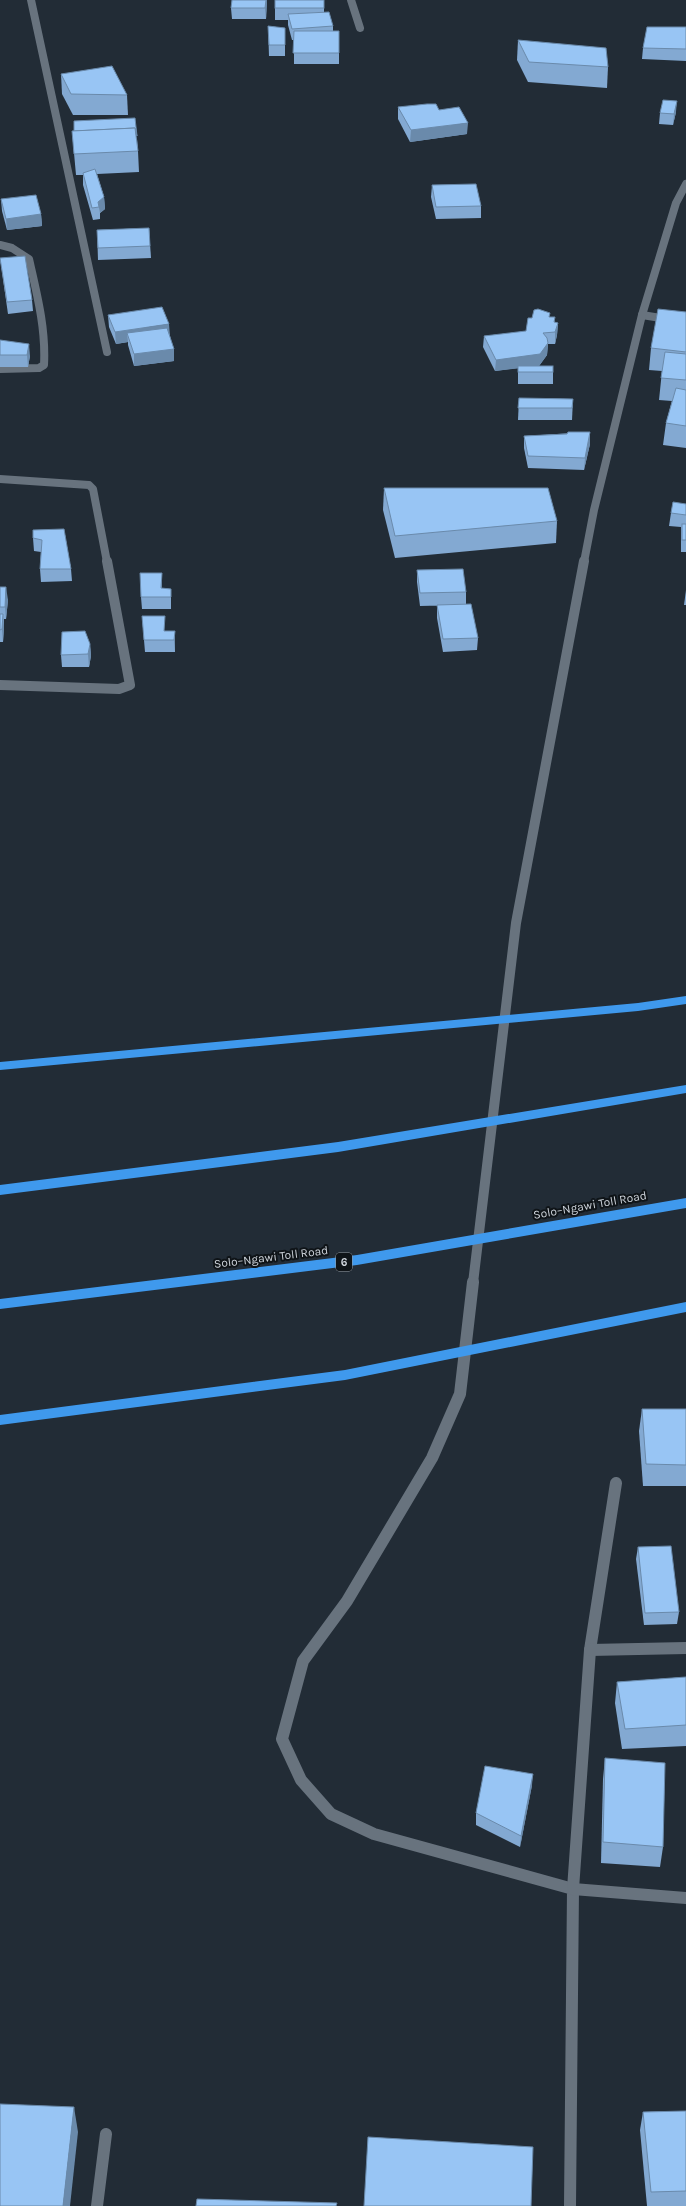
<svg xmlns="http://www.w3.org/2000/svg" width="686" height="2206" font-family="Karla,sans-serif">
<rect width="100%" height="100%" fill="#222c36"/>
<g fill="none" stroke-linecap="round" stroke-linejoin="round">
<g stroke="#68737e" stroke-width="8">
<polyline points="31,0 107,352"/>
<polyline points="351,0 360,28"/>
<path d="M0,245l12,3 17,11c8,35 17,70 15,106l-5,3 -39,1"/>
<polyline points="642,315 686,322"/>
<polyline points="0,479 89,485 93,489 107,562"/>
<polyline points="584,562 594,510 642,315 676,203 686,184"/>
</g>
<g stroke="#68737e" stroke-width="10">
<polyline points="0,685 119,689 130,685 107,561"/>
<polyline points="473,1283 516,923 584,561"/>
</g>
<g stroke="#68737e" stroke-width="12">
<polyline points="473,1282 460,1394 432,1458 347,1601 303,1661 282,1739 301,1780 331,1814 374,1834 573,1889 570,2206"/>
<polyline points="616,1483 590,1650 573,1889 686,1898"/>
<polyline points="590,1650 686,1648"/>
<polyline points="97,2206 106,2134"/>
</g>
<g fill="#3f99ed" fill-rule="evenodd">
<polygon points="686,996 686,1004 638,1011 0,1070 0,1062 638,1003"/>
<polygon points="686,1085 686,1093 338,1152 0,1195 0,1185 338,1142"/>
<polygon points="686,1198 686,1208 357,1265 0,1309 0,1299 357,1255"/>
<polygon points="686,1302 686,1312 345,1380 0,1425 0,1415 345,1370"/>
</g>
</g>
<g fill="#83a9d2">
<polygon points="232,0 267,0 266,19 232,19 231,8"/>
<polygon points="275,0 324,0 324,12 333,26 333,31 339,31 339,64 294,64 294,40 292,40 288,25 288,20 275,20"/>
<polygon points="268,26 285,28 285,56 269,56"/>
<polygon points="686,27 686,61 642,59 643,48"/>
<polygon points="518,40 608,67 607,88 528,82 517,60"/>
<polygon points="61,74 127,95 128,115 73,115 62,94"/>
<polygon points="398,107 439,110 467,134 410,142 398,119"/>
<polygon points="676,112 673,125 659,124 660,113"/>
<polygon points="72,131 137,139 138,151 139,172 97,174 104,197 105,209 100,213 100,219 93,220 83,185 83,175 76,175"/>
<polygon points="432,185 481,206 481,218 436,219 431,197"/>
<polygon points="1,199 41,214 42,226 7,230 2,211"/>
<polygon points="149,228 151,258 98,260 97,230"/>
<polygon points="0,258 32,300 33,311 8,314"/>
<polygon points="686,312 686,448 663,445 666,423 672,401 659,400 662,371 649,370 651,348"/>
<polygon points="108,315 170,336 174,361 134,366 128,345 128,342 116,344 109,327"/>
<polygon points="550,317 555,322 558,323 557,335 555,344 548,344 547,355 539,366 536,366 553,372 553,384 518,384 518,368 495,371 483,347 484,336 526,331"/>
<polygon points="0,340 30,356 28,367 0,367"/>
<polygon points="519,398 573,399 572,420 518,420"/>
<polygon points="590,432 590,444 584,470 528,468 524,448 524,436"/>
<polygon points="384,488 557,521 556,543 395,558 383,510"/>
<polygon points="686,504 686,552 681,552 681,527 669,526 671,513"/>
<polygon points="64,529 71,569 72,581 41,582 40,569 41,552 34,551 33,538"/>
<polygon points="417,570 466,592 466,604 478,638 477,650 443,652 437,618 437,605 460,605 420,606 417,582"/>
<polygon points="162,573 162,588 171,589 171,609 142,609 141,597"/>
<polygon points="0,587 8,600 6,619 4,619 4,627 3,642 0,642"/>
<polygon points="686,590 686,605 684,605"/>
<polygon points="142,616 165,631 175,631 175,652 145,652"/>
<polygon points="90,644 91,656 89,667 62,667 61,655"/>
<polygon points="642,1409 686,1409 686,1486 643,1486 639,1431"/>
<polygon points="638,1547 679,1612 677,1624 644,1625 636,1559"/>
<polygon points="686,1677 686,1746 622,1749 615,1703 617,1682"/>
<polygon points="605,1758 663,1847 660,1867 601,1863 603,1779"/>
<polygon points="532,1785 520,1847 476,1825 476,1813"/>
<polygon points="686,2111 686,2206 647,2206 640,2130 643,2112"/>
</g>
<g fill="#6a8aab">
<polygon points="266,0 267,0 266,19 265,8"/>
<polygon points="677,101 676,112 673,125 674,114"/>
<polygon points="468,123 467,134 410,142 411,130"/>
<polygon points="104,197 105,209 100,213 98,202"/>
<polygon points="41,214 42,226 7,230 6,219"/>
<polygon points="558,323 557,335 555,344 555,332"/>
<polygon points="169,324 170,336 127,333 128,342 116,344 115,332"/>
<polygon points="548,343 547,355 539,366 495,371 496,360"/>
<polygon points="29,344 30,356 28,367 27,355"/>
<polygon points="174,349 174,361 134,366 134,354"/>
<polygon points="590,432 590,444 584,470 585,458"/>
<polygon points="162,573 162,597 161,588"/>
<polygon points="6,587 8,600 6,619 5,607"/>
<polygon points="3,614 4,627 3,642 2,629"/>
<polygon points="175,631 175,652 174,640"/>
<polygon points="90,644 91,656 89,667 88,654"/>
<polygon points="533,1774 532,1785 520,1847 521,1836"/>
<polygon points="74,2107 78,2132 70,2206 63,2206"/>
</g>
<g fill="#98c5f4" stroke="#6a8aab">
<polygon points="232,0 266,0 265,8 231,8"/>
<rect x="275" y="0" width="49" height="8"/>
<polygon points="329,12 333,26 292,29 288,14"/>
<polygon points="268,26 285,28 285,45 269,45"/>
<polygon points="647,27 686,27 686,49 643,48"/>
<polygon points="294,31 339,31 339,53 293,53"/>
<polygon points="518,40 606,48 608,67 529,62"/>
<polygon points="112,66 127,95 71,94 61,74"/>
<polygon points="663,100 677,101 674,114 660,113"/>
<polygon points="427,104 436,104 439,110 459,107 468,123 411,130 398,107"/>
<polygon points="135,118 137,136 135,128 74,131 74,121"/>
<polygon points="135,128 138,151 74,154 72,131"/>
<polygon points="95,169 104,197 98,202 99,207 92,208 83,173"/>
<polygon points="476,184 481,206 436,207 432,185"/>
<polygon points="36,195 41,214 6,219 1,199"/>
<polygon points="149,228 150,246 98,248 97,230"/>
<polygon points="25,256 32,300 7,302 0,258"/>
<polygon points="162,307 169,324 115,332 108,315"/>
<polygon points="538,309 550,313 549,317 555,317 554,322 558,323 555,332 543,333 547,338 548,343 540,354 496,360 484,336 526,331 528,318 532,318 534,310"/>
<polygon points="658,309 686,312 686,352 651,348"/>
<polygon points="167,328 174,349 134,354 127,333"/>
<polygon points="0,340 29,344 27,355 0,355"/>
<polygon points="665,352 686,354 686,380 661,378"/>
<rect x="518" y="366" width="35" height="6"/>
<polygon points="676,388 686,390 686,426 666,423"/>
<polygon points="519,398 573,399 572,408 518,408"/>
<polygon points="568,432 590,432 585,458 528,456 524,436 567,434"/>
<polygon points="384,488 548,488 557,521 395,536"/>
<polygon points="673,502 686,504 686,515 671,513"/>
<rect x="682" y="524" width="4" height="16"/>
<polygon points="64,529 71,569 40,569 42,540 33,538 33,530"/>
<polygon points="463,569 466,592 420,593 417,570"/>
<polygon points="140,573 162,573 161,588 171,589 171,597 141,597"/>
<polygon points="0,587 6,587 5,607 0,607"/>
<polygon points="471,604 478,638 443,639 437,605"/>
<polygon points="0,614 3,614 2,629 0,630"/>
<polygon points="142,616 165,616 164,631 175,631 174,640 144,640"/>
<polygon points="85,631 90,644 88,654 61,655 62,632"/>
<polygon points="642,1409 686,1409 686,1465 646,1464"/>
<polygon points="671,1546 679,1612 645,1613 638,1547"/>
<polygon points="686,1677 686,1725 625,1729 617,1682"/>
<polygon points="605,1758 665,1763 663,1847 603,1842"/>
<polygon points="485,1766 533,1774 521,1836 476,1813"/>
<polygon points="0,2104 74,2107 63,2206 0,2206"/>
<polygon points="686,2111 686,2191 651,2192 643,2112"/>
<polygon points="368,2137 533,2147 531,2206 364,2206"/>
<polygon points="197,2199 337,2203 336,2206 196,2206"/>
</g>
<g text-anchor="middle" stroke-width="4" stroke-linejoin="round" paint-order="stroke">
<rect fill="#0f1418" stroke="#959ba1" stroke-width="1" x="336" y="1253" width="16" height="18" rx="3"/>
<g font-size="11" font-weight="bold" fill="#cfd5dc">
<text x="344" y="1266">6</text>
</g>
<g font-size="12" fill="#cfd5dc" stroke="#0f1418">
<text transform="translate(590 1205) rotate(-10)" y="4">Solo–Ngawi Toll Road</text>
<text transform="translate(271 1257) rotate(-7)" y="4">Solo–Ngawi Toll Road</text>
</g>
</g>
</svg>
